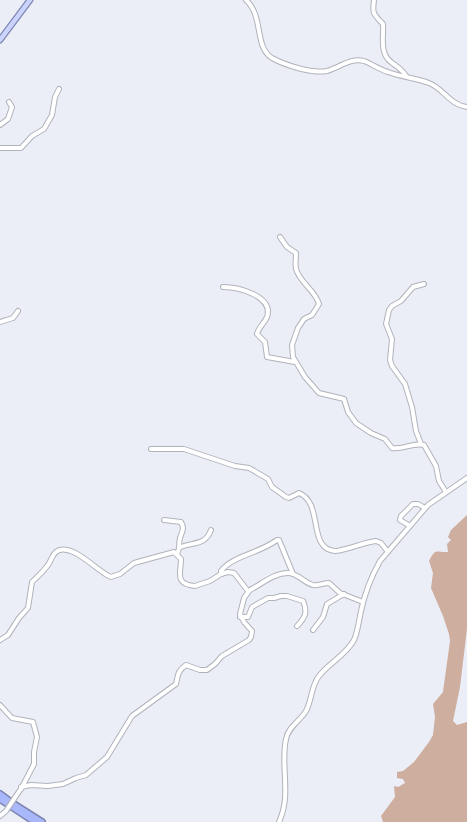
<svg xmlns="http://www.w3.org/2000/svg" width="467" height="822" font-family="'Roboto Serif',serif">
<rect width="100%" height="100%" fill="#eceef7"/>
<path fill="#ceae9f" d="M467,515v114l-7,58 -7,34 4,4 10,-3v100h-84l-2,-6 14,-19 -1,-11 4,1 7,-4 -2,-4 -6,-1v-6l6,-1 11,-9 15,-20 4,-7 2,-18 -2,-13 10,-12 7,-51 -1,-7 -6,-18 -12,-28 2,-15 -4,-12c7,-14 7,-8 19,-9l-1,-8 4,-4 -3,-3 3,-7z"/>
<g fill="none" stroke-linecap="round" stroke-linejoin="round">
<g stroke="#b1b3bb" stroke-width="6">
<g id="minor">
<path d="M246,0c18,16 8,47 26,58 13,7 40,16 55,13 12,-3 24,-14 37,-10 8,3 16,9 24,11 13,5 28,6 41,11 15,6 21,22 38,24"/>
<path d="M374,0c-2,15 0,14 9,24 1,12 -4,29 8,38 6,5 11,7 15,14"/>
<polyline points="0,125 8,119 12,107 9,102"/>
<polyline points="0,148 21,148 32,136 44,129 52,115 55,97 59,89"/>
<path d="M280,237l7,10 9,6c0,5 -1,11 0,16 4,14 19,21 23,35l-7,11 -8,4 -6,9 -6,17 1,12 12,20 14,16 25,6 4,13 8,11 15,10 14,6 7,9c11,2 21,-6 32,-3l12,21 3,15 7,11"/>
<path d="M223,287c15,0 51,9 44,30 -3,7 -9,11 -10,17l8,8 2,15 28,5"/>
<polyline points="0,322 13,318 18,311"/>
<polyline points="421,444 416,431 412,407 405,384 392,366 390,360 392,339 386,324 389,310 392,306 401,301 413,287 424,284"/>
<path d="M151,449h33l51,17 14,2 19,11 4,8 14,10 3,1 10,-5c25,10 8,56 36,58 9,0 30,-9 41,-10l5,2 7,9"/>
<path d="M164,520l17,2c4,7 1,9 -1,16 -2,7 1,8 -3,16"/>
<polyline points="410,526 400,520 401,516 413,504 418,504 425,508"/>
<path d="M181,547c12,-5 24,-1 30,-17"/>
<path d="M221,574v-3c11,-15 39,-18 56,-31h2l14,34"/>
<path d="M240,617h8l4,-10 16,-9h6l7,-2h6l16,5c5,11 2,17 -6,25"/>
<polyline points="313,630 323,617 327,604 344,594"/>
<path d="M0,640l8,-5 11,-17 9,-10 4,-26c6,-6 11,-10 16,-17 3,-4 4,-10 8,-13 14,-12 43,21 55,25l9,-3 14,-11 40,-11 7,7c0,14 -7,25 14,27l15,-5 11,-7 7,-2 6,1 14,18c13,-6 25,-18 40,-18 10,0 16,10 25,12 6,1 10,-2 16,-2l11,10 23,9"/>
<polyline points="0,705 12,718 33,722 37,737 34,752 34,764 21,789"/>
<path d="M21,787l10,-2 17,1 15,-2 13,-6 10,-3 21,-18 25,-41 44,-32c2,-8 1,-13 10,-19l14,5h7l8,-6 7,-8 27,-16 2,-3 1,-6 -8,-9 -4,-8 4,-16 5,-7"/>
<polyline points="0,816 6,811"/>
<path d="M279,822c13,-28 1,-56 7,-83 2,-12 14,-18 20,-28 6,-11 5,-25 13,-35 10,-13 27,-21 35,-36 4,-9 5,-20 7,-29 4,-19 10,-34 19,-50l48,-56 39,-27"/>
</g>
</g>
<g stroke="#7d86b3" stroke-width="7">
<polyline id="major" points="0,40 30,0"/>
</g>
<g stroke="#7d86b3" stroke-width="8">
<g id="highway">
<polyline points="0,794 12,803 42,822"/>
<polyline points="0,799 35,822"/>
</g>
</g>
<use href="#minor" stroke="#fff" stroke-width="4"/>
<use href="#major" stroke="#cbd4fd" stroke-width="4.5"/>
<use href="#highway" stroke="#a9b7fb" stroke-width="5"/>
<g stroke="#b1b3bb" stroke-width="6" stroke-linecap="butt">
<polyline id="minor-bridge" points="6,811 20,790"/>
</g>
<use href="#minor-bridge" stroke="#fff" stroke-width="4"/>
</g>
</svg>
